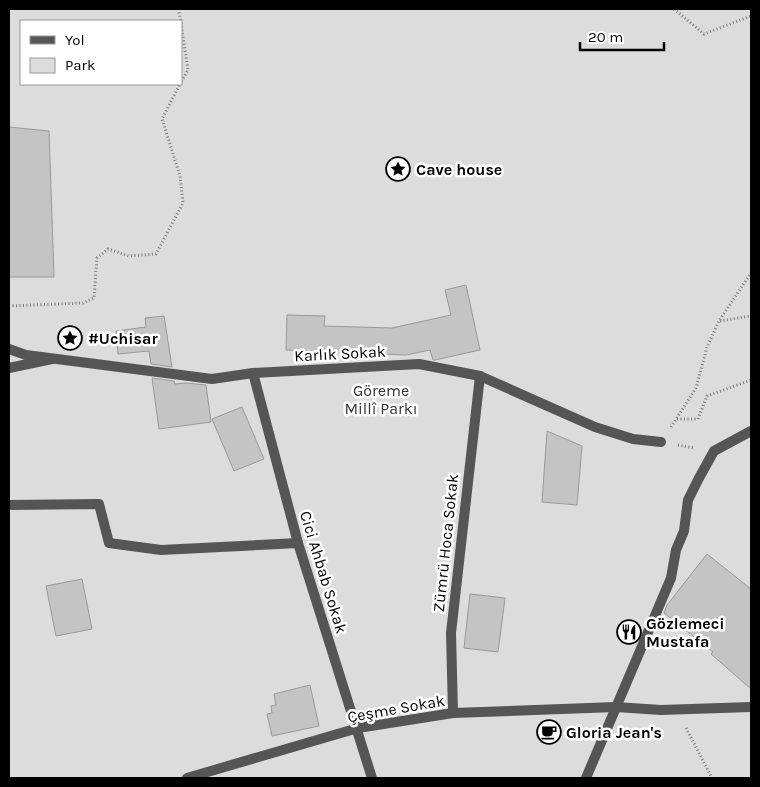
<svg xmlns="http://www.w3.org/2000/svg" width="760" height="787" font-family="Karla,sans-serif">
<rect width="100%" height="100%" fill="#fff"/>
<path fill="#dcdcdc" fill-rule="evenodd" d="M9,9h742v769h-742zM21,21h160v63h-160z"/>
<g fill="#c4c4c4" stroke="#999">
<polygon points="9,127 49,131 54,277 9,277"/>
<polygon points="466,285 480,350 435,360 433,360 430,350 406,355 286,350 287,315 325,316 324,326 392,328 451,315 445,290"/>
<polygon points="164,316 172,367 151,364 149,351 118,354 116,331 146,327 145,318"/>
<polygon points="152,378 174,381 175,384 186,383 206,385 211,422 159,429"/>
<polygon points="242,407 264,459 234,471 212,419"/>
<polygon points="547,431 582,446 577,505 542,502"/>
<polygon points="707,554 751,589 751,689 711,654 713,652 664,613 667,605"/>
<polygon points="82,579 92,629 56,636 46,586"/>
<polygon points="470,594 505,598 498,652 464,648"/>
<polygon points="310,685 319,726 272,736 267,714 272,713 271,706 276,705 274,694"/>
</g>
<g fill="none" stroke-linecap="round" stroke-linejoin="round">
<g stroke="#777" stroke-width="3" stroke-dasharray="1 2.5" stroke-linecap="butt">
<polyline points="178,9 181,21"/>
<polyline points="674,9 704,34 751,16"/>
<polyline points="181,23 188,70 181,82"/>
<polyline points="9,306 83,303 94,298 97,258 108,249 129,256 156,254 183,203 180,176 162,119 180,84"/>
<polyline points="720,321 751,316"/>
<polyline points="677,419 698,419 707,396 751,380"/>
<polyline points="671,427 696,388 707,347 719,321 751,273"/>
<polyline points="678,445 694,448"/>
<polyline points="686,728 712,778"/>
</g>
<polyline stroke="#555" stroke-width="10" points="9,368 52,359"/>
<g stroke="#555" stroke-width="10">
<polyline points="9,349 26,355 212,379 253,373 419,364 480,376 595,427 633,439 661,442"/>
<polyline points="253,373 298,543 372,778"/>
<polyline points="9,505 99,504 109,543 161,550 298,543"/>
<polyline points="453,713 451,633 480,376"/>
<polyline points="187,778 358,728 453,713 616,707 661,710 751,707"/>
<polyline points="586,778 671,578 676,550 684,531 688,500 699,478 714,451 751,431"/>
</g>
</g>
<defs>
<g id="sight-ring" transform="scale(1.25)"><circle r="9.5" fill="#fff" stroke="#000" stroke-width="1.5"/><path d="M0-6L1.8-2.2L6-1.7L2.9 1.2L3.7 5.4L0 3.3L-3.7 5.4L-2.9 1.2L-6-1.7L-1.8-2.2Z" fill="#000"/></g>
<g id="restaurant-ring" transform="scale(1.25)"><circle r="9.5" fill="#fff" stroke="#000" stroke-width="1.5"/><path d="M-5-6h1v4h1v-4h1v4h1v-4h1v5L-1.5 .5V6h-2V.5L-5-1ZM5-6V6H3V1.5H1.5Q1.5-4 5-6Z" fill="#000"/></g>
<g id="cafe-ring" transform="scale(1.25)"><circle r="9.5" fill="#fff" stroke="#000" stroke-width="1.5"/><path d="M-5.5-4.5H6V0H3Q3 3.5 0 3.5H-2.5Q-5.5 3.5-5.5 0ZM3-3.2v2h1.7v-2ZM-6 4.5H4V6H-6Z" fill="#000"/></g>
</defs>
<g fill-rule="evenodd">
<use href="#sight-ring" x="398" y="169"/>
<use href="#sight-ring" x="70" y="338"/>
<use href="#restaurant-ring" x="629" y="632"/>
<use href="#cafe-ring" x="549" y="732"/>
</g>
<g text-anchor="middle" stroke-width="5" stroke-linejoin="round" paint-order="stroke">
<g font-size="16" font-weight="bold" fill="#000" stroke="#fff" text-anchor="start">
<text x="416" y="175">Cave house</text>
<text x="88" y="344">#Uchisar</text>
<text x="646" y="629">Gözlemeci<tspan x="646" dy="18">Mustafa</tspan></text>
<text x="566" y="738">Gloria Jean's</text>
</g>
<g font-size="16" fill="#000" stroke="#fff">
<text transform="translate(340 353) rotate(-3)" y="6">Karlık Sokak</text>
<text transform="translate(445 543) rotate(-84)" y="6">Zümrü Hoca Sokak</text>
<text transform="translate(324 572) rotate(73)" y="6">Cici Ahbab Sokak</text>
<text transform="translate(396 708) rotate(-10)" y="6">Çeşme Sokak</text>
</g>
<g font-size="16" fill="#333" stroke="#fff">
<text x="381" y="396">Göreme<tspan x="381" dy="18">Millî Parkı</tspan></text>
</g>
</g>
<rect width="760" height="787" fill="none" stroke="#000000" stroke-width="20"/>
<rect x="20" y="20" width="162" height="65" fill="#ffffff" stroke="#999999"/>
<rect x="30" y="36" width="25" height="8" fill="#555555" stroke="#999999"/>
<text x="65" y="45" font-size="15" fill="#000000">Yol</text>
<rect x="30" y="58" width="25" height="15" fill="#dcdcdc" stroke="#999999"/>
<text x="65" y="70" font-size="15" fill="#000000">Park</text>
<path d="M580 42v8h84v-8" fill="none" stroke="#000000" stroke-width="2.5"/>
<text x="588" y="42" font-size="15" fill="#000000" stroke="#ffffff" stroke-width="4" paint-order="stroke">20 m</text>
</svg>
